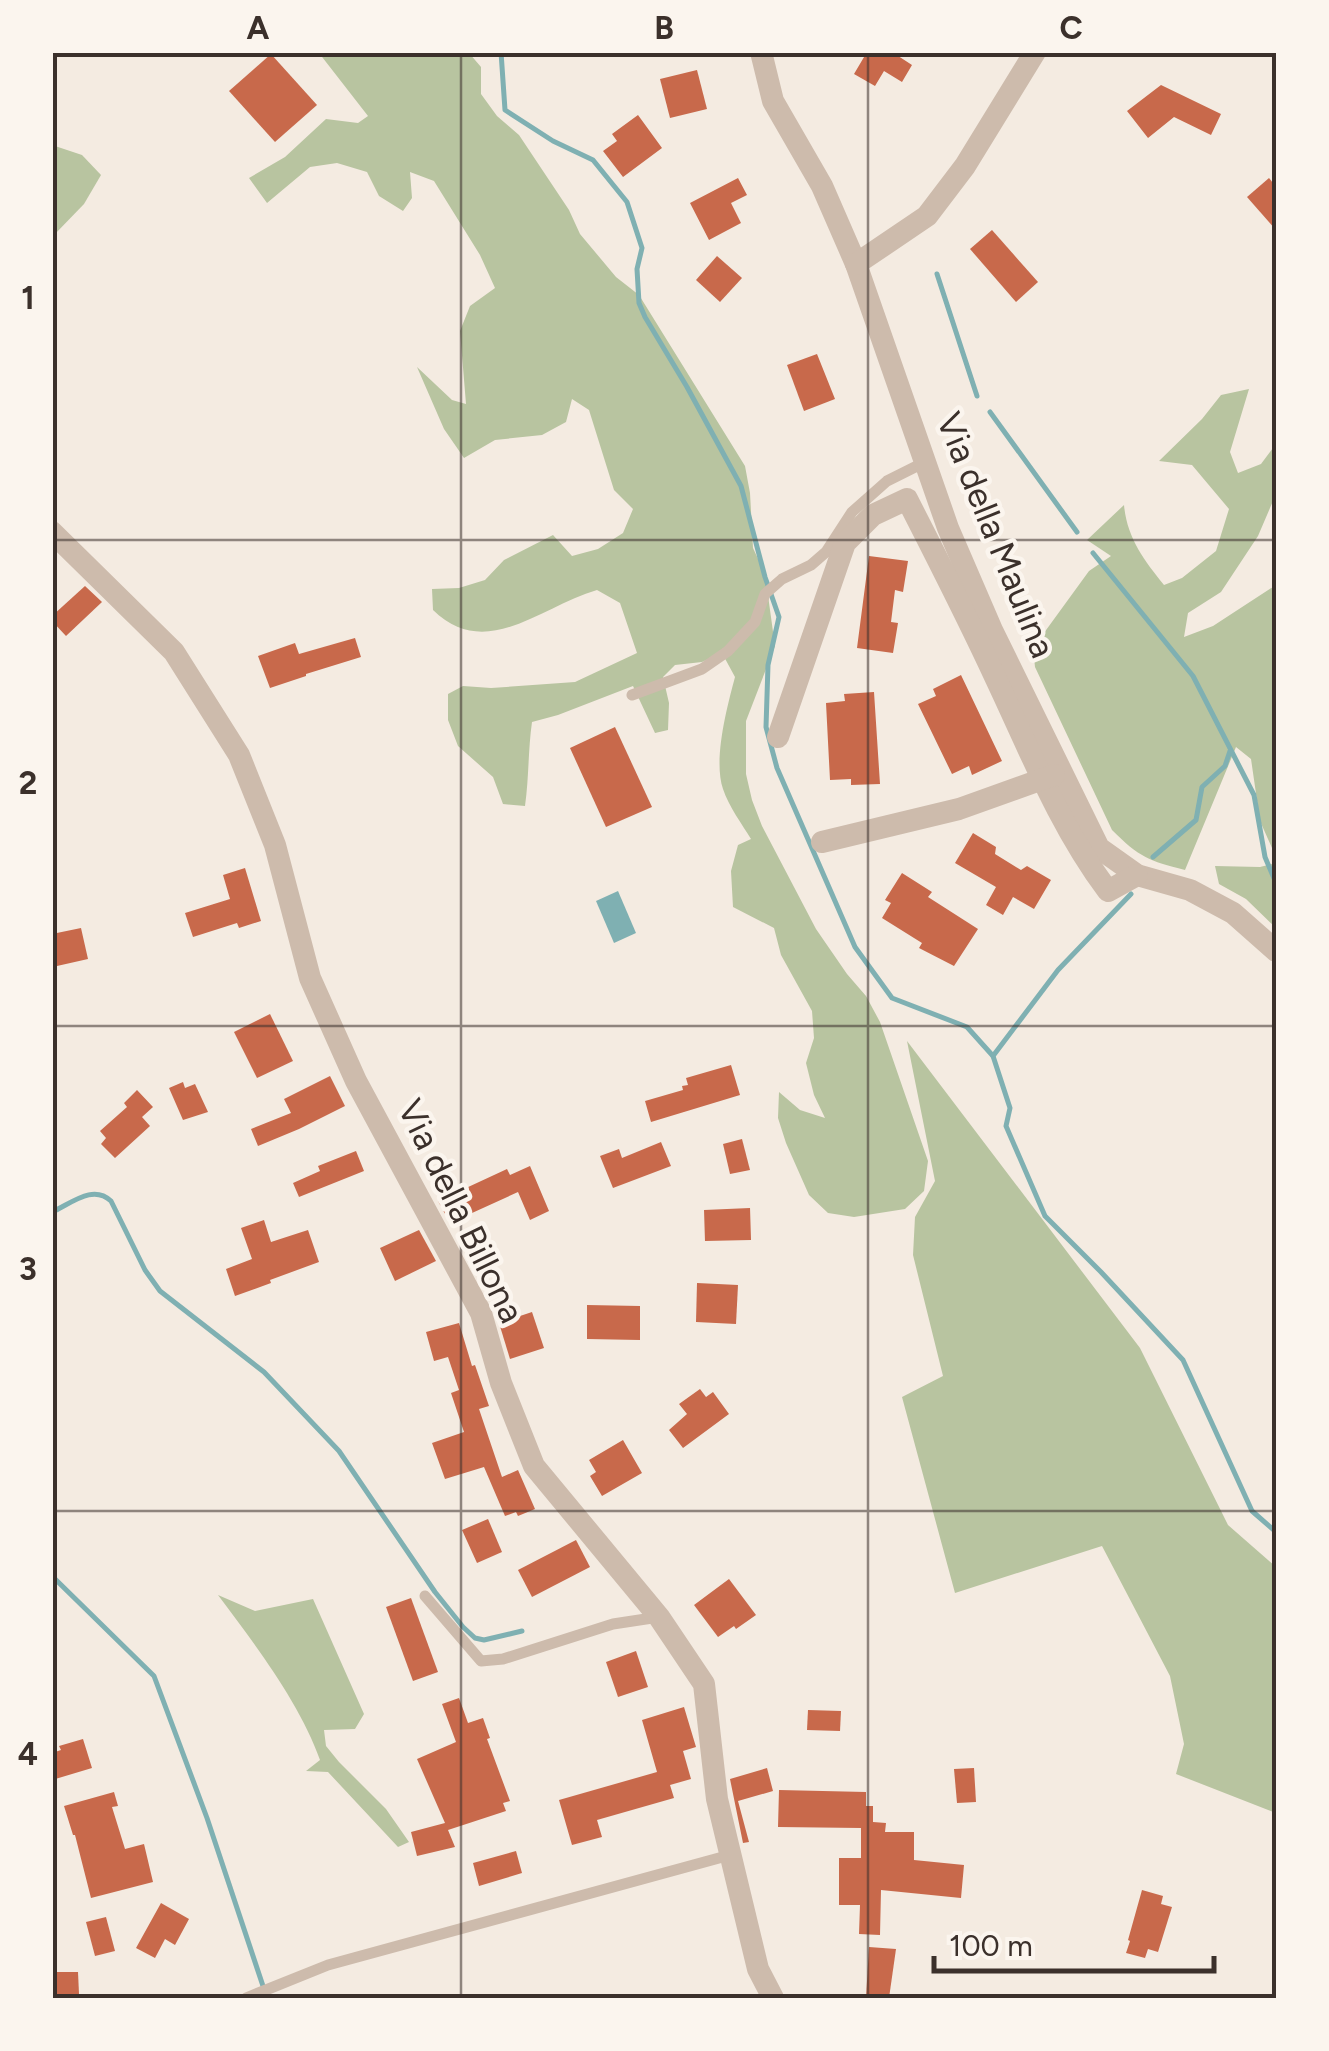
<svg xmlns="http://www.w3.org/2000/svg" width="1329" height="2051" font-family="Figtree,sans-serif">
<rect width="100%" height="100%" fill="#f4ebe1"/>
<g fill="#b8c4a0">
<path d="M319,53h150l12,14v27l16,22 22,19 50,75 11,24 36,43 23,18 106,171 5,27 3,55 12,26 10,72 -29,75v53l6,26 10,26 54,103 31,45 19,22 14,26 48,139 -4,30 -19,18 -51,8 -26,-4 -19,-18 -23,-52 -8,-25 1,-26 21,18 25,8 -11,-23 -8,-32 8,-25 -2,-27 -31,-56 -7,-27 -41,-21 -2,-36 7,-26 13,-6c-9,-15 -22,-32 -28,-50 -10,-29 4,-82 12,-112l-13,-24 -20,9 -27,3 -12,12 6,26 -1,27 -13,3 -22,-47 -75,29 -26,7c-4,28 -3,56 -7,84l-22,-2 -10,-27 -35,-31 -10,-26v-26l15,-8 28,2 84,-6 62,-29 -17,-50 -23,-13c-56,16 -111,72 -164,20l-1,-21 27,-1 26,-8 19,-20 49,-25 19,21 26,-7 25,-16 10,-24 -19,-19 -25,-80 -17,-11 -6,23 -24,13 -47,5 -31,18 -20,-29 -27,-62 35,33 14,4 -6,-73 10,-25 25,-18 -15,-33 -46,-74 -24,-9 2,26 -9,13 -24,-15 -12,-24 -30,-9 -27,4 -43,36 -18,-25 36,-21 41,-38 32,4 10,-7z"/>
<polygon points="52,145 82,155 101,175 84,204 53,236"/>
<path d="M1249,389l-19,63 8,21 23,-9 12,-16 3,-1v47l-18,42 -37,56 -33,21 -4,24 29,-11 63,-41v272l-16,-36 -9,-62 -15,-12 -51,123c-36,-9 -46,-13 -73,-40l-77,-163 -2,-19 56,-77 22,-15 -24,-16 37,-35c3,33 20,55 40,80l18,-7 34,-27 13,-42 -37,-44 -33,-4 43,-42 19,-24z"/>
<polygon points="1276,863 1276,928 1246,899 1219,884 1215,866 1260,867"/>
<polygon points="907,1041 1140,1348 1228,1525 1276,1567 1276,1813 1176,1774 1184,1744 1170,1676 1102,1546 955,1593 902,1397 943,1376 913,1255 915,1217 935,1181"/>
<path d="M218,1595l37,16 58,-12 51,115 -9,15 -31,1 2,16 13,16 47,47 23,33 -11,5 -70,-75 -22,-1 14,-11c-20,-57 -66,-117 -102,-165z"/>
</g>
<polygon fill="#7fb0b2" points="618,891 636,933 614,943 596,901"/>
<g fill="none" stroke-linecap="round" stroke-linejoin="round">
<g stroke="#7fb0b2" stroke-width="5">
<polyline points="501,52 505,110 553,141 593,160 627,202 642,248 637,269 639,303 645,317 687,387 741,486 765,577 779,617 768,665 766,727 777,768 855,947 892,998 967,1027 993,1056 1010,1108 1006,1126 1045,1216 1101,1272 1183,1360 1252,1511 1276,1532"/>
<polyline points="937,274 977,396"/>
<polyline points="990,412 1077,532"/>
<polyline points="1093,553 1193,676 1254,795 1265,857 1276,883"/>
<polyline points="1153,857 1196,820 1202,787 1225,766 1230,751"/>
<polyline points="993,1056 1058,970 1131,894"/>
<path d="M52,1212c20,-9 41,-28 59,-11l34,69 15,21 104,81 75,79 96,141 28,35 12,11 9,2 38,-9"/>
<polyline points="52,1576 154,1676 207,1818 267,1998"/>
</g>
</g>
<g fill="#c8694b">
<polygon points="867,52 892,52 912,65 902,82 884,71 875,86 854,74"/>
<polygon points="271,54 317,105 275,142 229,91"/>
<polygon points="697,70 707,109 670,118 660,79"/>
<polygon points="1161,85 1221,114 1211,135 1174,117 1148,138 1127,111"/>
<polygon points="638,115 662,148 623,177 603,151 617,141 612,134"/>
<polygon points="738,178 747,195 731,203 741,223 709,240 690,203"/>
<polygon points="1269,178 1276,187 1276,230 1247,197"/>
<polygon points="992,230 1038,282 1016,302 970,249"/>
<polygon points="717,256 742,278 720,302 696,280"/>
<polygon points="817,354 835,399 804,411 787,365"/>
<polygon points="869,556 908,561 903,592 895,590 891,622 898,623 893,653 857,648"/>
<polygon points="85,586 102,602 66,636 52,621 52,616"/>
<polygon points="355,638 361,657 306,674 306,676 270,688 258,656 295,643 299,654"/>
<polygon points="961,675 1002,761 972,775 969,766 952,774 918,704 936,696 933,689"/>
<polygon points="874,692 880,784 851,785 851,779 830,780 826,703 845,701 844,694"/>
<polygon points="615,727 652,807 606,827 570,748"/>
<polygon points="973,833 996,847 995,854 1021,870 1027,866 1051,880 1034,909 1013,897 1003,915 986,905 996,887 955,863"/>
<polygon points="245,868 261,921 239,928 237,923 193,937 185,913 230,899 223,875"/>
<polygon points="902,873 932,892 928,897 978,929 954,966 919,948 922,943 882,918 891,903 885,900"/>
<polygon points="81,928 88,959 57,966 56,962 52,962 52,934"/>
<polygon points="270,1014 293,1061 257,1078 234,1032"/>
<polygon points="731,1065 740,1095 651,1122 645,1101 683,1090 682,1086 688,1085 686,1078"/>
<polygon points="330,1076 345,1106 299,1129 258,1146 251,1129 291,1113 284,1099"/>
<polygon points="183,1082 185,1088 195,1084 208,1112 183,1120 169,1088"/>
<polygon points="137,1090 153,1107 142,1117 150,1126 115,1158 101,1144 106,1138 100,1131 127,1107 124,1103"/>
<polygon points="742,1139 750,1170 730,1174 723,1144"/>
<polygon points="661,1142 671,1166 613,1188 600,1156 619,1149 622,1158"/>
<polygon points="356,1151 364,1171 299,1197 293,1183 320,1171 318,1166"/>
<polygon points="530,1166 549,1211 530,1220 518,1192 450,1223 438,1201 507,1169 510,1175"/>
<polygon points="750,1208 751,1240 705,1241 704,1210"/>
<polygon points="264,1220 271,1242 308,1230 319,1262 270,1280 271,1283 235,1296 226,1269 252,1259 241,1228"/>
<polygon points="419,1230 436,1261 395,1281 380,1248"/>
<polygon points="697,1283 738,1285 736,1324 696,1322"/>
<polygon points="587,1305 640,1306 640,1340 587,1339"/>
<polygon points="532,1312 544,1348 510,1359 499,1323"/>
<polygon points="459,1323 472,1366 475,1365 489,1406 479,1409 502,1477 518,1470 535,1509 518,1516 516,1512 505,1516 484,1467 445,1479 432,1443 464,1432 451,1393 459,1390 448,1357 434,1361 426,1332"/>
<polygon points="700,1389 706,1397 713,1392 729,1414 683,1448 669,1430 687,1414 679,1404"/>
<polygon points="623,1440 642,1473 602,1496 590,1476 596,1472 589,1460"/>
<polygon points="488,1519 502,1552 477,1563 462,1530"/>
<polygon points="576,1540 590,1567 532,1597 518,1570"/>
<polygon points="729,1579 756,1615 736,1629 734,1626 718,1637 694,1605"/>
<polygon points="411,1598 438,1672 413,1681 386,1607"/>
<polygon points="636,1651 648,1687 618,1697 606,1662"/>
<polygon points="459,1698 468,1723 483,1718 490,1738 487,1739 510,1801 503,1803 506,1811 448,1830 455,1847 417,1856 411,1832 445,1823 417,1759 456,1742 442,1704"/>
<polygon points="684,1707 696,1747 683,1751 691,1779 670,1785 674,1798 597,1820 602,1837 572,1845 559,1800 657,1772 642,1720"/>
<polygon points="808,1710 841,1711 840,1731 807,1730"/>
<polygon points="83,1739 92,1768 52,1780 52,1753 61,1750 59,1746"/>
<polygon points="767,1768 773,1791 738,1801 749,1842 743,1843 730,1779"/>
<polygon points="974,1768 976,1802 957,1803 954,1769"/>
<polygon points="779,1790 866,1792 866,1806 873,1806 873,1822 886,1823 885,1832 914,1832 914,1860 964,1865 961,1898 881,1890 880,1935 859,1934 860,1905 839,1905 839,1858 861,1858 861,1828 778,1827"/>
<polygon points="114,1792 118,1806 112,1807 125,1849 144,1844 153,1882 91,1898 75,1835 73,1835 64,1806"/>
<polygon points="516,1851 522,1873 479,1886 473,1863"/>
<polygon points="1142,1890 1163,1896 1161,1904 1172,1907 1158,1952 1148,1949 1145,1958 1126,1953 1130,1941 1128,1940"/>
<polygon points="161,1903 189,1919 175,1945 165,1939 155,1958 136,1948"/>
<polygon points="106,1917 115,1951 95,1956 86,1922"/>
<polygon points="869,1947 896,1949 889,1998 866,1998"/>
<polygon points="52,1972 78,1972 79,1994 52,1994"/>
</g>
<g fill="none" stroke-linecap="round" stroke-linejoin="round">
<g stroke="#cdbbac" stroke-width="11">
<polyline points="632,695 702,669 728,651 755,622 765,594 782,579 811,565 826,552 852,512 887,481 925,462"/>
<polyline points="425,1596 481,1661 503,1659 613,1624 659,1617"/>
<polyline points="246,1998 328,1965 730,1855"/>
</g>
<g stroke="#cdbbac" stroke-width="22">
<polyline points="761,52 773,101 822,186 856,264 948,528 992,630 1099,848 1137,875 1190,890 1233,913 1276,951"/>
<polyline points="856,264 927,216 965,166 1035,52"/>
<polyline points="52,532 174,652 239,755 275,845 310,978 356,1081 481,1313 501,1383 534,1466 659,1617 704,1684 717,1799 758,1969 773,1998"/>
<path d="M778,737l67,-194 28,-28 34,-16c30,59 61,119 89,180 34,72 64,148 112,212l29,-16"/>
<polyline points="822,842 959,809 1054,775"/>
</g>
</g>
<path fill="none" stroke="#3b302b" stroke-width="2.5" stroke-opacity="0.55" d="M461,52v1946M868,52v1946M52,540h1224M52,1026h1224M52,1511h1224"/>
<g text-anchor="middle" stroke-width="9" stroke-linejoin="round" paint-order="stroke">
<g font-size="35" fill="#3b302b" stroke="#fbf5ee">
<text transform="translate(996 535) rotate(68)" y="12">Via della Maulina</text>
<text transform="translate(461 1211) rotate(64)" y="12">Via della Billona</text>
</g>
</g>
<rect width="1329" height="2051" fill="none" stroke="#fbf5ee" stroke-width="110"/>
<path d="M934 1956v15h280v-15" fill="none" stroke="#3b302b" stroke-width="5"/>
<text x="949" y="1956" font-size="30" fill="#3b302b" stroke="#fbf5ee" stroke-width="8" paint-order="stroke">100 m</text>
<rect x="55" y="55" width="1219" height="1941" fill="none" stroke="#3b302b" stroke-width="4"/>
<g font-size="32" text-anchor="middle" font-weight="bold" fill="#3b302b">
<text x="258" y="39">A</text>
<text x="664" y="39">B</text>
<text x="1071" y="39">C</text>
<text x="28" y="309">1</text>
<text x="28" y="794">2</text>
<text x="28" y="1280">3</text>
<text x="28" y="1765">4</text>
</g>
</svg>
